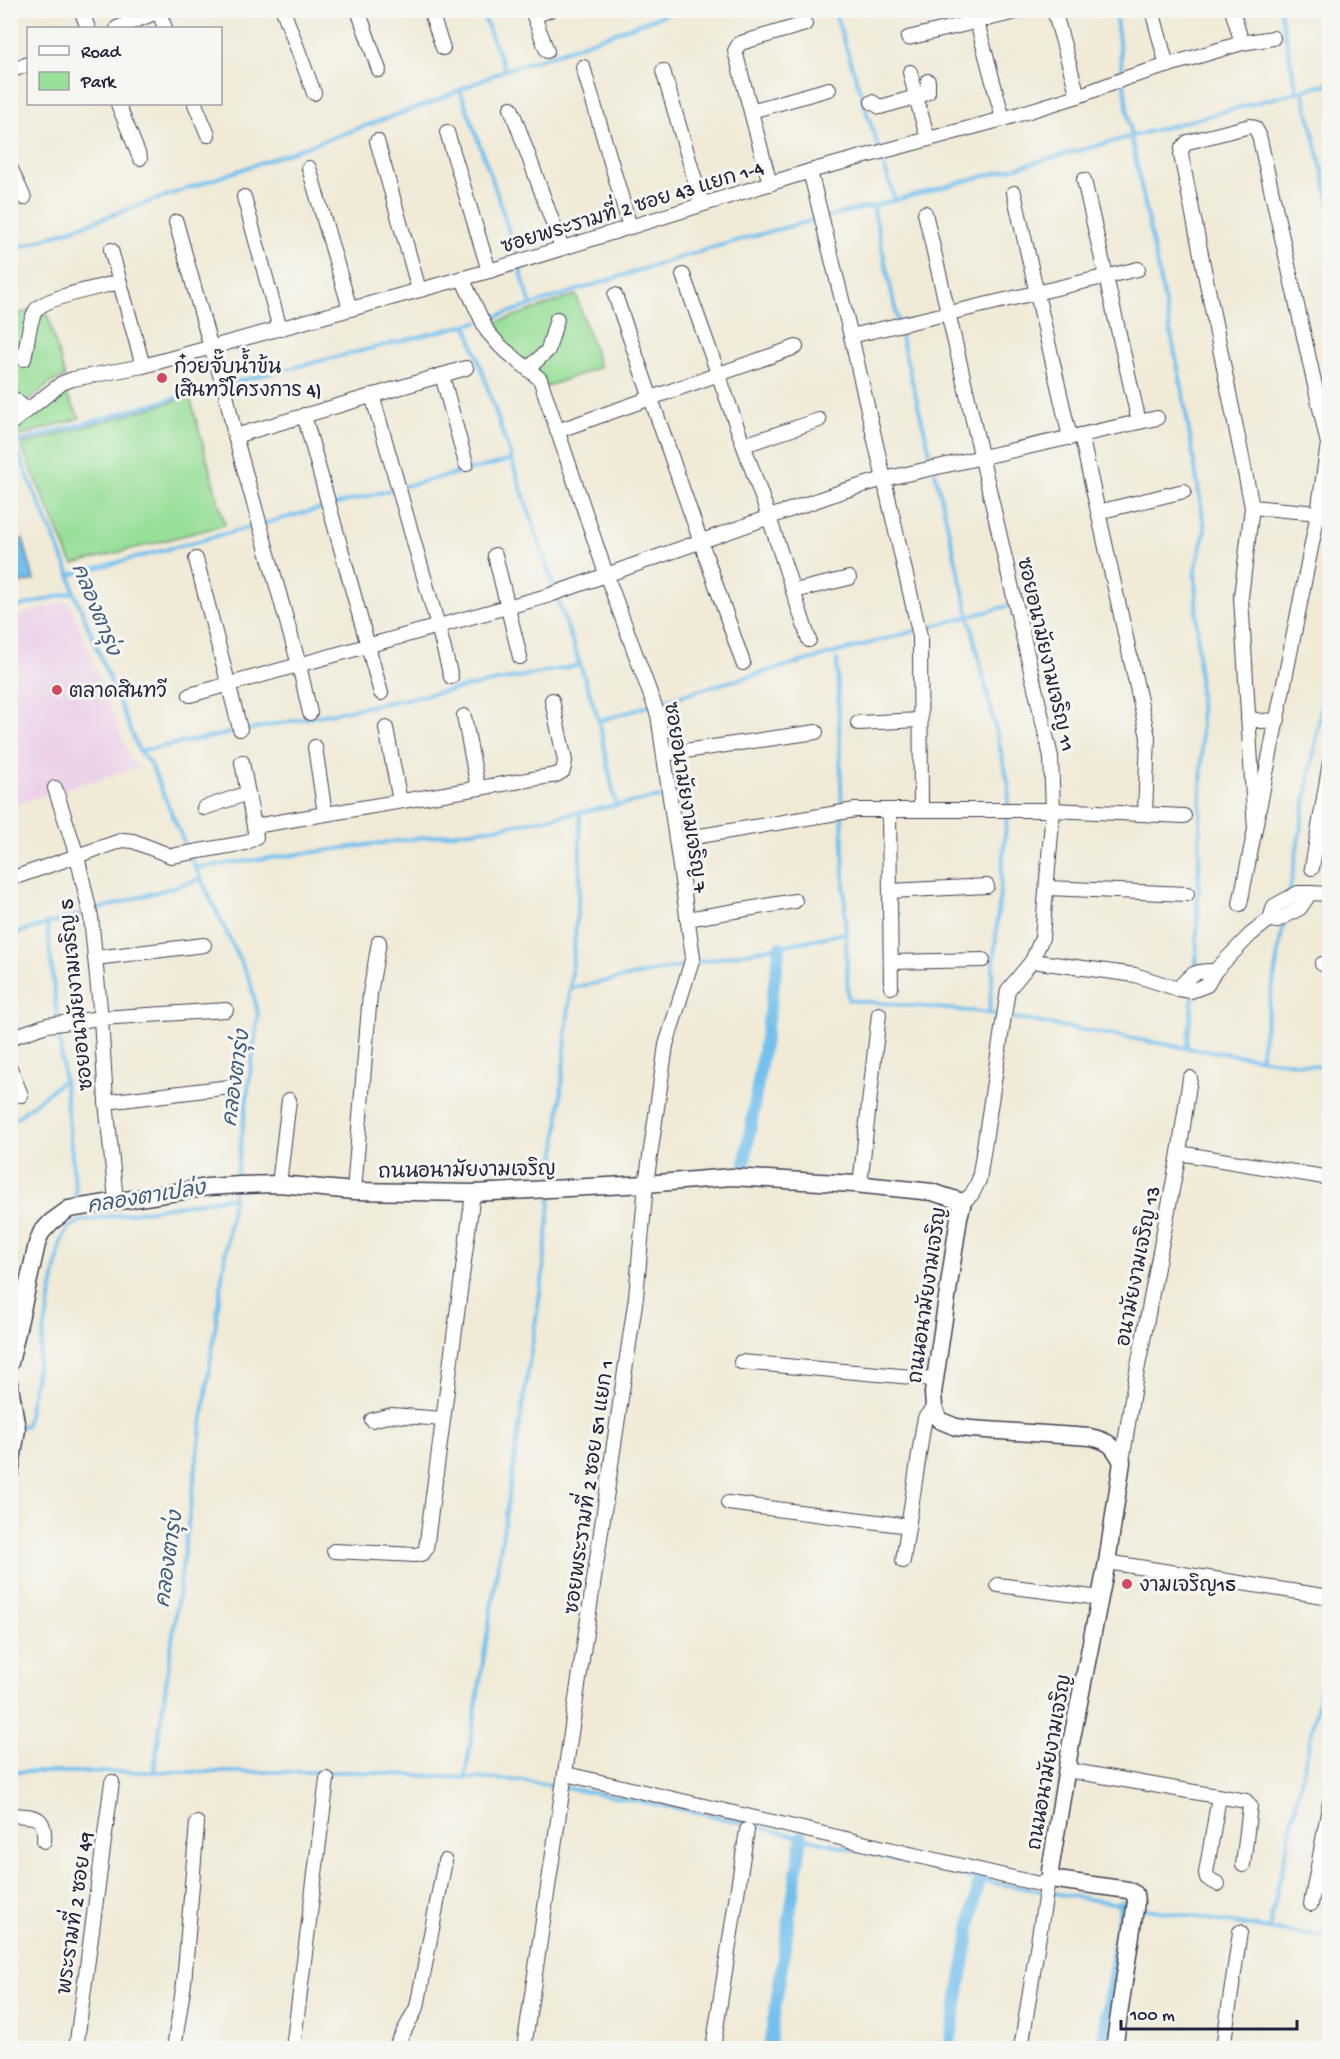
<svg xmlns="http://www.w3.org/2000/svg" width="1340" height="2059" font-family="'Gochi Hand','Playpen Sans Thai',sans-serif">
<rect width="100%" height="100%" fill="#f6f6f2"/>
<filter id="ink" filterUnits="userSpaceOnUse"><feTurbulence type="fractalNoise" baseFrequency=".0167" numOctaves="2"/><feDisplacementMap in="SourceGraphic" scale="12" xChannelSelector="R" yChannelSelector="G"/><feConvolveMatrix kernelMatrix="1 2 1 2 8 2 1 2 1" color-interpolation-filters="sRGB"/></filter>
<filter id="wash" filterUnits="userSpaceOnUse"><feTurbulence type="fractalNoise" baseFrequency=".008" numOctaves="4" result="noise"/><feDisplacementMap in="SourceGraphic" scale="24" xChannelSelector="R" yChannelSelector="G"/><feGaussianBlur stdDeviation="1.35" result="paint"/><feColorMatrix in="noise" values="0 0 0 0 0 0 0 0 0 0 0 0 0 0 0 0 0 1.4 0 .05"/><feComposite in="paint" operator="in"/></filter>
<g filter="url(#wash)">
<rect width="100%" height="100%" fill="#f0ead6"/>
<polygon fill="#ecd1e9" points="69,601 132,763 139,767 11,805 11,617"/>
<g fill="#98df98" stroke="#5d806a" stroke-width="1.5">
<polygon points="576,295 600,367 540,389 537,382 499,350 491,324"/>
<polygon points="45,306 65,377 52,382 11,414 10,365 15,363 11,342 11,316"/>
<polygon points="63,389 80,418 17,437 14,431"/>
<polygon points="190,397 225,525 74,564 70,559 21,445"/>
</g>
<polygon fill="#73c0ed" stroke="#4a7194" stroke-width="1.5" points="23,539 34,580 14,585 11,571 11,542"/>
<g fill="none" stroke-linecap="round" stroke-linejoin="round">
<g stroke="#73c0ed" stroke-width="4">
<polyline points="481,10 505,70"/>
<polyline points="834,10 895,200"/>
<polyline points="1115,10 1123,75"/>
<polyline points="1280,10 1297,92"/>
<polyline points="1124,83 1131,136 1182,388 1205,530 1195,571 1202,754 1196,969"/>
<polyline points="460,90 498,196 517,258"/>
<polyline points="1303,90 1330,203"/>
<polyline points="873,206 898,322"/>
<polyline points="10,251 433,102 505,70 544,58 678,10"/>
<polyline points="519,266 531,305"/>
<path d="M486,320c127,-42 256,-85 387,-114l457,-123"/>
<polyline points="467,326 555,590"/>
<polyline points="899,329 933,465"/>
<polyline points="10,434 70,575 74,592 139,751 151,765 187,849"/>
<polyline points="15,443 215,387 478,322"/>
<polyline points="935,472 1009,786 1008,807"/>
<polyline points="401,487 511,460"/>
<polyline points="70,575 394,489"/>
<polyline points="557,597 599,721 616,806"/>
<polyline points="10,609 74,592"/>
<polyline points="922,629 1008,606"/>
<polyline points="837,660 848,1000 981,1012 1001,1016"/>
<polyline points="599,721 710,687 915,631"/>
<polyline points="139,751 580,665"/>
<polyline points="190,856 250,981 258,1014 236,1180"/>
<polyline points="195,868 502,827 660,797"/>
<polyline points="1289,895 1330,660"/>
<polyline points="10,935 201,879"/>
<polyline points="695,963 846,933"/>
<polyline points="571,988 688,965"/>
<polyline points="989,1013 1007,814"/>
<polyline points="1008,1017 1187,1048 1330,1068"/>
<polyline points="1187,1048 1193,995"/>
<polyline points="1260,1058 1284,920"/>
<polyline points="64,1080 77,1203"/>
<polyline points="10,1123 64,1080 47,923"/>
<polyline points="553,1184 580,880 580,813"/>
<polyline points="20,1425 26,1426 61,1242 68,1228 81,1221 233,1197"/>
<polyline points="154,1771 234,1191"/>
<polyline points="10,1772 355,1772 527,1781 692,1811 999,1884 1130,1906"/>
<polyline points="465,1778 543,1274 551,1194"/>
<polyline points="1141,1908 1288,1932 1330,1937"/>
<polyline points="1269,1929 1330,1648"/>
</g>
<g stroke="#73c0ed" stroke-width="12">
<polyline points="745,1162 780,947"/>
<polyline points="769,2048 802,1837"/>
<polyline points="949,2048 979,1879"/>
<polyline points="1102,2048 1124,1905"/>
</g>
</g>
</g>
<g filter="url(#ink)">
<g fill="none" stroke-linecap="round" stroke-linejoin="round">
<g stroke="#414052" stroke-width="16">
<g id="minor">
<polyline points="81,10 88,28"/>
<polyline points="158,10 165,28"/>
<polyline points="283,10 314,93"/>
<polyline points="358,10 379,70"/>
<polyline points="430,10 443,48"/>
<polyline points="532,10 534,16 550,10"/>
<polyline points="1054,10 1078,96"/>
<polyline points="1152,10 1167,66"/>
<polyline points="1232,10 1242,43"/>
<polyline points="534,16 547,51"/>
<polyline points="977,22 1003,119"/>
<polyline points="117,28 162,10"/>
<polyline points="908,38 1024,10"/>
<polyline points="583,67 630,227"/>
<polyline points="10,71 28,64"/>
<polyline points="663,71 702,204"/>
<polyline points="910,72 916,97 928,92 928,81"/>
<polyline points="872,102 880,107 916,97 928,139"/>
<polyline points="118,104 140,158"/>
<polyline points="195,104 208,135"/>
<polyline points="511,108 562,248"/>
<polyline points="751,111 829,89"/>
<polyline points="447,132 489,271"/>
<polyline points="377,141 419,290"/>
<polyline points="10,167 24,198"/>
<polyline points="309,168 350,309"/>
<polyline points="810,171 851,336 920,636 921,810"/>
<polyline points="1084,180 1139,422"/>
<polyline points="770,184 735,51 739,44 744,42 805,24"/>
<polyline points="1014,193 1070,438"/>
<polyline points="244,197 280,329"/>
<polyline points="925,213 1051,757 1053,810 1042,938 1032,961 1008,990 979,1180 972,1194 963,1202"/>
<polyline points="176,222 211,348 225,389 235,436 466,368"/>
<polyline points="111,250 143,366"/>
<polyline points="683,275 769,517 809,640"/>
<polyline points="462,278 487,331 500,346 540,379 606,574 658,715 693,957 666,1045 646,1184 636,1297 524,2048"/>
<polyline points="615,295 743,663"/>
<polyline points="851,336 1138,269"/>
<path d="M24,359c3,-13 5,-39 12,-49 9,-13 66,-23 83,-28"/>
<polyline points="529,368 548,350 557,319"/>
<polyline points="442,375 466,464"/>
<polyline points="372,395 438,626 451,677"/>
<polyline points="10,396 27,410"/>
<polyline points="304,415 381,693"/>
<polyline points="10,424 62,383 73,379 143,366 489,271 810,171 1003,119 1078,96 1129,77 1242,43 1273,38"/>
<polyline points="557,431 796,347"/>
<polyline points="1081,435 1148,737 1145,813"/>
<polyline points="235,436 299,665 310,713"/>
<polyline points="744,445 819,420"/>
<polyline points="1252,507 1181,155 1182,148 1188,142 1250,126 1255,128 1259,135 1328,444 1318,513 1252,507 1241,597 1255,830"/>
<polyline points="1098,512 1184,491"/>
<polyline points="495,555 520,657"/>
<polyline points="196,559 240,729"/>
<polyline points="794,591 849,578"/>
<polyline points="190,695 547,596 843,491 884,479 1157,418"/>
<polyline points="464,716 478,788"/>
<polyline points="1248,718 1261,721 1278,720"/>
<polyline points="858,723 920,720"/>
<polyline points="386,728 400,801"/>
<polyline points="315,747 325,814"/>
<polyline points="664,754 816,732"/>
<polyline points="55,788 77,856 91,917 101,1018 106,1102 116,1200"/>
<polyline points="204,808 248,793"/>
<polyline points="889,810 891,987"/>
<polyline points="255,826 556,775 563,771 565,761 552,700"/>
<polyline points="676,840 855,810 1053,810 1184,816"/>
<polyline points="1312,868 1330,762"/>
<polyline points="10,879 123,840 133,841 171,856 245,843 256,837 242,762"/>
<polyline points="1047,888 1187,894"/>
<polyline points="891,891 987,886"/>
<polyline points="1240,904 1318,513 1330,515"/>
<polyline points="687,919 795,901"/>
<polyline points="1270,919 1274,906 1298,893 1310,893"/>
<polyline points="95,958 204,945"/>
<polyline points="1032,961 1135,975 1178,989 1191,991 1207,985 1215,971 1250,935 1270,919 1276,921 1300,908 1310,893 1330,894"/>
<polyline points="891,962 983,960"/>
<polyline points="1322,964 1330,966"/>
<path d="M1178,989c12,-15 17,-19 37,-18"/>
<polyline points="10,1038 47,1025 101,1018 226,1010"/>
<polyline points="10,1068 21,1095"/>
<polyline points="106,1102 230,1087"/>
<polyline points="1179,1153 1330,1178"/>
<polyline points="279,1184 289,1100"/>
<polyline points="860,1185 879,1014"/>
<polyline points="354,1191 370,994 379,942"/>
<polyline points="741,1362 935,1379"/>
<polyline points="372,1420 392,1415 442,1419"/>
<polyline points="1122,1462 1133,1392 1179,1153 1190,1078"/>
<polyline points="728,1503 909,1526"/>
<polyline points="334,1551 416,1555 423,1553 426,1549 473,1193"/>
<polyline points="903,1561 923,1428 925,1418 934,1407"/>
<polyline points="1107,1562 1330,1597"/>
<polyline points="998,1585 1100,1598"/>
<polyline points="1067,1770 1246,1801 1250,1806 1243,1865"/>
<polyline points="566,1774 1039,1884 1052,1877"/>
<path d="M10,1815c23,2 36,-2 34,26"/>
<polyline points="1218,1884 1207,1878 1206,1873 1219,1797"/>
<polyline points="1311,1904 1330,1802"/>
<polyline points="76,2048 112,1782"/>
<polyline points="174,2048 184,1983 197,1823"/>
<polyline points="293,2048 327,1779"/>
<polyline points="395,2048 417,2007 445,1861"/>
<polyline points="713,2048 747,1830"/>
<polyline points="1021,2048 1047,1886 1052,1877"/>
<polyline points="1223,2048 1240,1932"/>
</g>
</g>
<g stroke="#414052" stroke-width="19">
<g id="tertiary">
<path d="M10,1363l27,-119 4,-11 10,-11 18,-13 139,-22 32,-2 39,-1 75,7 119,2 173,-9 85,-7 124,7 77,8 31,10 -4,15 -26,176 1,14 5,13 17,7 15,2 119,8c19,4 23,8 32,25l-15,100 -36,181 -21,128 2,6 5,3 71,10 7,4 1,8 -22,146"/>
<polyline points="10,1386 17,1429 10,1473"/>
</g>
</g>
<use href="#minor" stroke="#fff" stroke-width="14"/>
<use href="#tertiary" stroke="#fff" stroke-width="16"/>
</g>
</g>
<g fill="#d1495b" stroke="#f6f6f2" stroke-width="2">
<circle cx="162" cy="378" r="6"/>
<circle cx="57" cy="690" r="6"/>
<circle cx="1127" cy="1584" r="6"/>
</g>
<g text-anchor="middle" stroke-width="6" stroke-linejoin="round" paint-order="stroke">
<g font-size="20" fill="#22223b" stroke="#f6f6f2">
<text transform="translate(632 206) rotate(-17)" y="7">ซอยพระรามที่ 2 ซอย 43 แยก 1-4</text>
<text transform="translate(1047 654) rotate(77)" y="7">ซอยอนามัยงามเจริญ 11</text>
<text transform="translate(687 797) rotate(81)" y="7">ซอยอนามัยงามเจริญ 7</text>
<text transform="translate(75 995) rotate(-96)" y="7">ซอยอนามัยงามเจริญ 5</text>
<text transform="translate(467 1169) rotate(-1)" y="7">ถนนอนามัยงามเจริญ</text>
<text transform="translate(1137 1266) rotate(-79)" y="7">อนามัยงามเจริญ 13</text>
<text transform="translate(926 1295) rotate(-82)" y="7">ถนนอนามัยงามเจริญ</text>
<text transform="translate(588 1487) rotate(-82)" y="7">ซอยพระรามที่ 2 ซอย 51 แยก 1</text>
<text transform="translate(1048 1762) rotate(-80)" y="7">ถนนอนามัยงามเจริญ</text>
<text transform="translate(74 1913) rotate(-82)" y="7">พระรามที่ 2 ซอย 49</text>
</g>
<g font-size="20" fill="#22223b" stroke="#f6f6f2" text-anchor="start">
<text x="174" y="373">ก๋วยจั๊บน้ำข้น<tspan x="174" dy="23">(สินทวีโครงการ 4)</tspan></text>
<text x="69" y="697">ตลาดสินทวี</text>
<text x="1139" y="1591">งามเจริญ15</text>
</g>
<g font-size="21" font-style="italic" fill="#3e5979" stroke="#f6f6f2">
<text transform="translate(97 609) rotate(68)" y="7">คลองตารุ่ง</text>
<text transform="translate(235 1078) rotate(-82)" y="7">คลองตารุ่ง</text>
<text transform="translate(146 1196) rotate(-9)" y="7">คลองตาเปล่ง</text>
<text transform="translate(168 1559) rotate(-82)" y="7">คลองตารุ่ง</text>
</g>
</g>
<rect width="1340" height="2059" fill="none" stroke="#f6f6f2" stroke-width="36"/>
<rect x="27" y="27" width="195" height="78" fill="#f6f6f2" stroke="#a1a1a9" stroke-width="1.5"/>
<rect x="39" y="46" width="30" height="9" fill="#ffffff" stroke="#a1a1a9" stroke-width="1.5"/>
<text x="81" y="57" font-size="18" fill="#22223b">Road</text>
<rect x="39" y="72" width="30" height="18" fill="#98df98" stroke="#a1a1a9" stroke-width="1.5"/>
<text x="81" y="87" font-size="18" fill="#22223b">Park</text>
<path d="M1121 2020v9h176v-9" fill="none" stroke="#22223b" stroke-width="3"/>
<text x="1130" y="2020" font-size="18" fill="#22223b" stroke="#f6f6f2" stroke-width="4.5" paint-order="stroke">100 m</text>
</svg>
